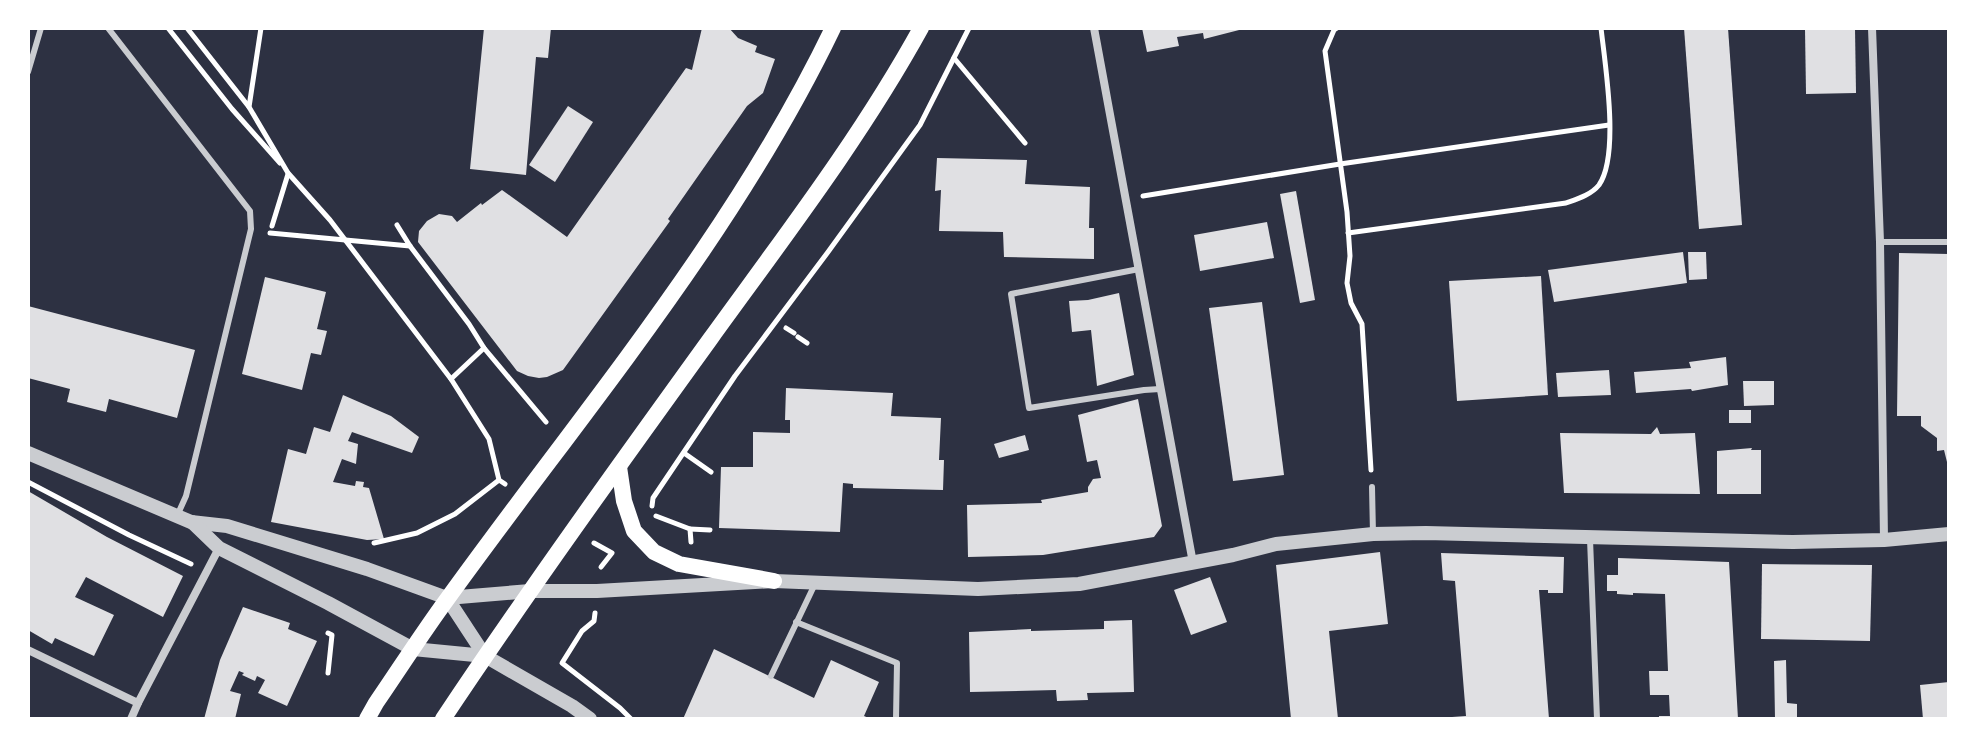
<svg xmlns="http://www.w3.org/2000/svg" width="1977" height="747" font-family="Commissioner,sans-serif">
<rect width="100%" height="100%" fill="#2d3142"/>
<g fill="#e0e0e3">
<polygon points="484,28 551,28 548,58 536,57 526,175 470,169"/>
<polygon points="702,28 729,28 738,38 757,46 755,52 775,59 763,93 747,106 668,219 670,221 563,370 547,377 539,378 528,376 517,371 418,242 419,231 427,221 439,214 452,216 457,222 481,203 482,205 502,190 567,237 686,68 692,70"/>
<polygon points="1142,28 1243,28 1243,29 1204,39 1203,33 1177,37 1179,46 1147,52"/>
<polygon points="1684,28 1728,28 1742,225 1699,229"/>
<polygon points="1855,28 1856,93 1806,94 1805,29"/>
<polygon points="568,106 593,122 555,182 529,165"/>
<polygon points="937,158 1027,160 1025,184 1090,187 1089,228 1094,228 1094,259 1004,257 1003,232 939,231 941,190 935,191"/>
<polygon points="1296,191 1315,300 1300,303 1280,194"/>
<polygon points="1267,222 1274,258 1200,271 1194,235"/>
<polygon points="1683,252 1687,283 1554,302 1548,270"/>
<polygon points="1688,252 1706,252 1707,279 1689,280"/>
<polygon points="1899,253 1949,254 1949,470 1944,450 1937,451 1937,438 1921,426 1921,416 1897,416"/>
<polygon points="1541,276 1548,395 1457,401 1449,281"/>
<polygon points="265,277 326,292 317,329 327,331 321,355 311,353 302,390 242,374"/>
<polygon points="1119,293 1134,375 1097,386 1091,330 1072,332 1069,301 1088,300"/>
<polygon points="1262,302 1284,475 1233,481 1209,308"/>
<polygon points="28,306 195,350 177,418 109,399 106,412 67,402 70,389 28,378"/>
<polygon points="1726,357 1728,385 1692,391 1691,389 1636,393 1634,372 1691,368 1689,362"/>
<polygon points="1609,370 1611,395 1558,397 1556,373"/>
<polygon points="1743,381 1774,381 1774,405 1744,406"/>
<polygon points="786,388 893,393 891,416 941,418 939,460 944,460 943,490 853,488 853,484 843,483 840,532 719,528 721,467 753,467 753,432 790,433 790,420 785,420"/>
<polygon points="343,395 391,416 419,437 412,453 352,432 348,441 358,444 356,464 342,459 333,482 355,486 356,481 364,482 363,487 369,488 384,539 367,540 271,522 288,449 306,454 314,427 330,432"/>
<polygon points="1138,399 1162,526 1154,537 1043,555 968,557 967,505 1042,503 1041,500 1088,492 1088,487 1093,479 1101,478 1097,460 1087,462 1078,415"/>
<rect x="1729" y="410" width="22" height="13"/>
<polygon points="1657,427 1660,434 1695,433 1700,494 1564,493 1560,433 1651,434"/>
<polygon points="1025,435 1029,450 999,458 994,444"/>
<polygon points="1752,448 1751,450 1761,450 1761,494 1717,494 1717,451"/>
<polygon points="28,491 107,537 183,576 163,617 86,577 75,597 114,615 94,656 55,638 52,644 28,630"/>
<polygon points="1380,552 1388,624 1329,631 1338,719 1291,719 1276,565"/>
<polygon points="1441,553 1564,557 1563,593 1548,593 1548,590 1539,590 1549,719 1452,719 1452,717 1466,716 1455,581 1443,580"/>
<polygon points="1618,558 1729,562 1738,719 1659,719 1659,716 1670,716 1669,695 1650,695 1649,671 1668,671 1665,594 1633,593 1633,595 1617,594 1617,591 1607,591 1607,575 1618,575"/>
<polygon points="1762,564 1872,565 1870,641 1761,639"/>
<polygon points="1210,577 1227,622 1191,635 1174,590"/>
<polygon points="243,607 290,623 288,629 317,641 287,706 258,693 265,680 257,676 255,681 242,675 244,673 239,671 230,691 241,694 235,719 204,719 220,660"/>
<polygon points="1132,620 1134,692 1087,693 1088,700 1057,701 1056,690 970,692 969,632 1031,629 1031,631 1104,629 1104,621"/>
<polygon points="714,649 814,698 831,660 879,682 864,716 871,719 683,719"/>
<polygon points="1786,660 1787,703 1797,704 1797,719 1775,719 1774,661"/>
<polygon points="1949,682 1949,719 1923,719 1920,685"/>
</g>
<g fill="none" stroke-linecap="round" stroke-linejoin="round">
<g stroke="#fff" stroke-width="5">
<polyline points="168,28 232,109 280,163"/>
<polyline points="187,28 249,107"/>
<polyline points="261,28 249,107 288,173 330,220 451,379 489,439 499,480 505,484"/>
<polyline points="1337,28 1334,30 1325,51 1347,212 1350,256 1347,283 1351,303 1362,324 1371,470"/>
<polyline points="954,58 1025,143"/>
<polyline points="1143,196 1340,164 1609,125"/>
<polyline points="397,225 410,246 469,324 484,348 546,422"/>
<polyline points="272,226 288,174"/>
<polyline points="270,233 410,246"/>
<path d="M1348,233l218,-30c11,-4 25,-8 33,-18 21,-30 6,-121 2,-157"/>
<polyline points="786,328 794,333"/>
<polyline points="798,337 807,343"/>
<polyline points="451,379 484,348"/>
<polyline points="684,453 711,472"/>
<polyline points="28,482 129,535 191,564"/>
<polyline points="652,506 653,498 735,376 828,252 920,125 969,28"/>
<polyline points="656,516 690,529 691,542"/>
<polyline points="690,529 710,530"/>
<polyline points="374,543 417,533 455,514 499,480"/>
<polyline points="594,543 612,553 601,567"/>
<polyline points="595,613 594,621 582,631 562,663 620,708 631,719"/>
<polyline points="328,673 332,635 328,633"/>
</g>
<g stroke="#caccd0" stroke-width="6">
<polyline points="108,28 250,211 251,229 186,496 177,516"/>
<polyline points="28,72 41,28"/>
<polyline points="1880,242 1949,242"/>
<polyline points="1139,269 1011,294 1029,408 1144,390 1160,389"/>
<polyline points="1372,487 1373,534"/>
<polyline points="1590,539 1597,719"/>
<polyline points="796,622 897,663 896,719"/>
<polyline points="771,676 814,586"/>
</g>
<g stroke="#caccd0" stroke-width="8">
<polyline points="1094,28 1193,563"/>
<polyline points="1872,28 1880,242 1884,540"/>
<polyline points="28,650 138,703 219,548"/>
<polyline points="131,719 138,703"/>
</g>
<g stroke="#caccd0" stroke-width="14">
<polyline points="28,453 191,522 227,526 367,569 447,598 485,656"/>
<polyline points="192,522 219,548 328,603 413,649 485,656 572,706 590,719"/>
<polyline points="447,598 530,591 597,591 774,581 978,589 1079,584 1233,555 1276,544 1373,534 1426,533 1793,542 1884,540 1949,534"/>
</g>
<g stroke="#fff" stroke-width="16">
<polyline points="619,467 624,501 634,531 654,552 679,564 774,581"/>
<path d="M367,719l9,-16c24,-35 47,-71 72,-105 134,-186 285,-362 385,-570"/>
<path d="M443,719c86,-129 177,-255 268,-381 73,-101 150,-201 210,-310"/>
</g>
</g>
<rect width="1977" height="747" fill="none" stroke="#ffffff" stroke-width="60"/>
</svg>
